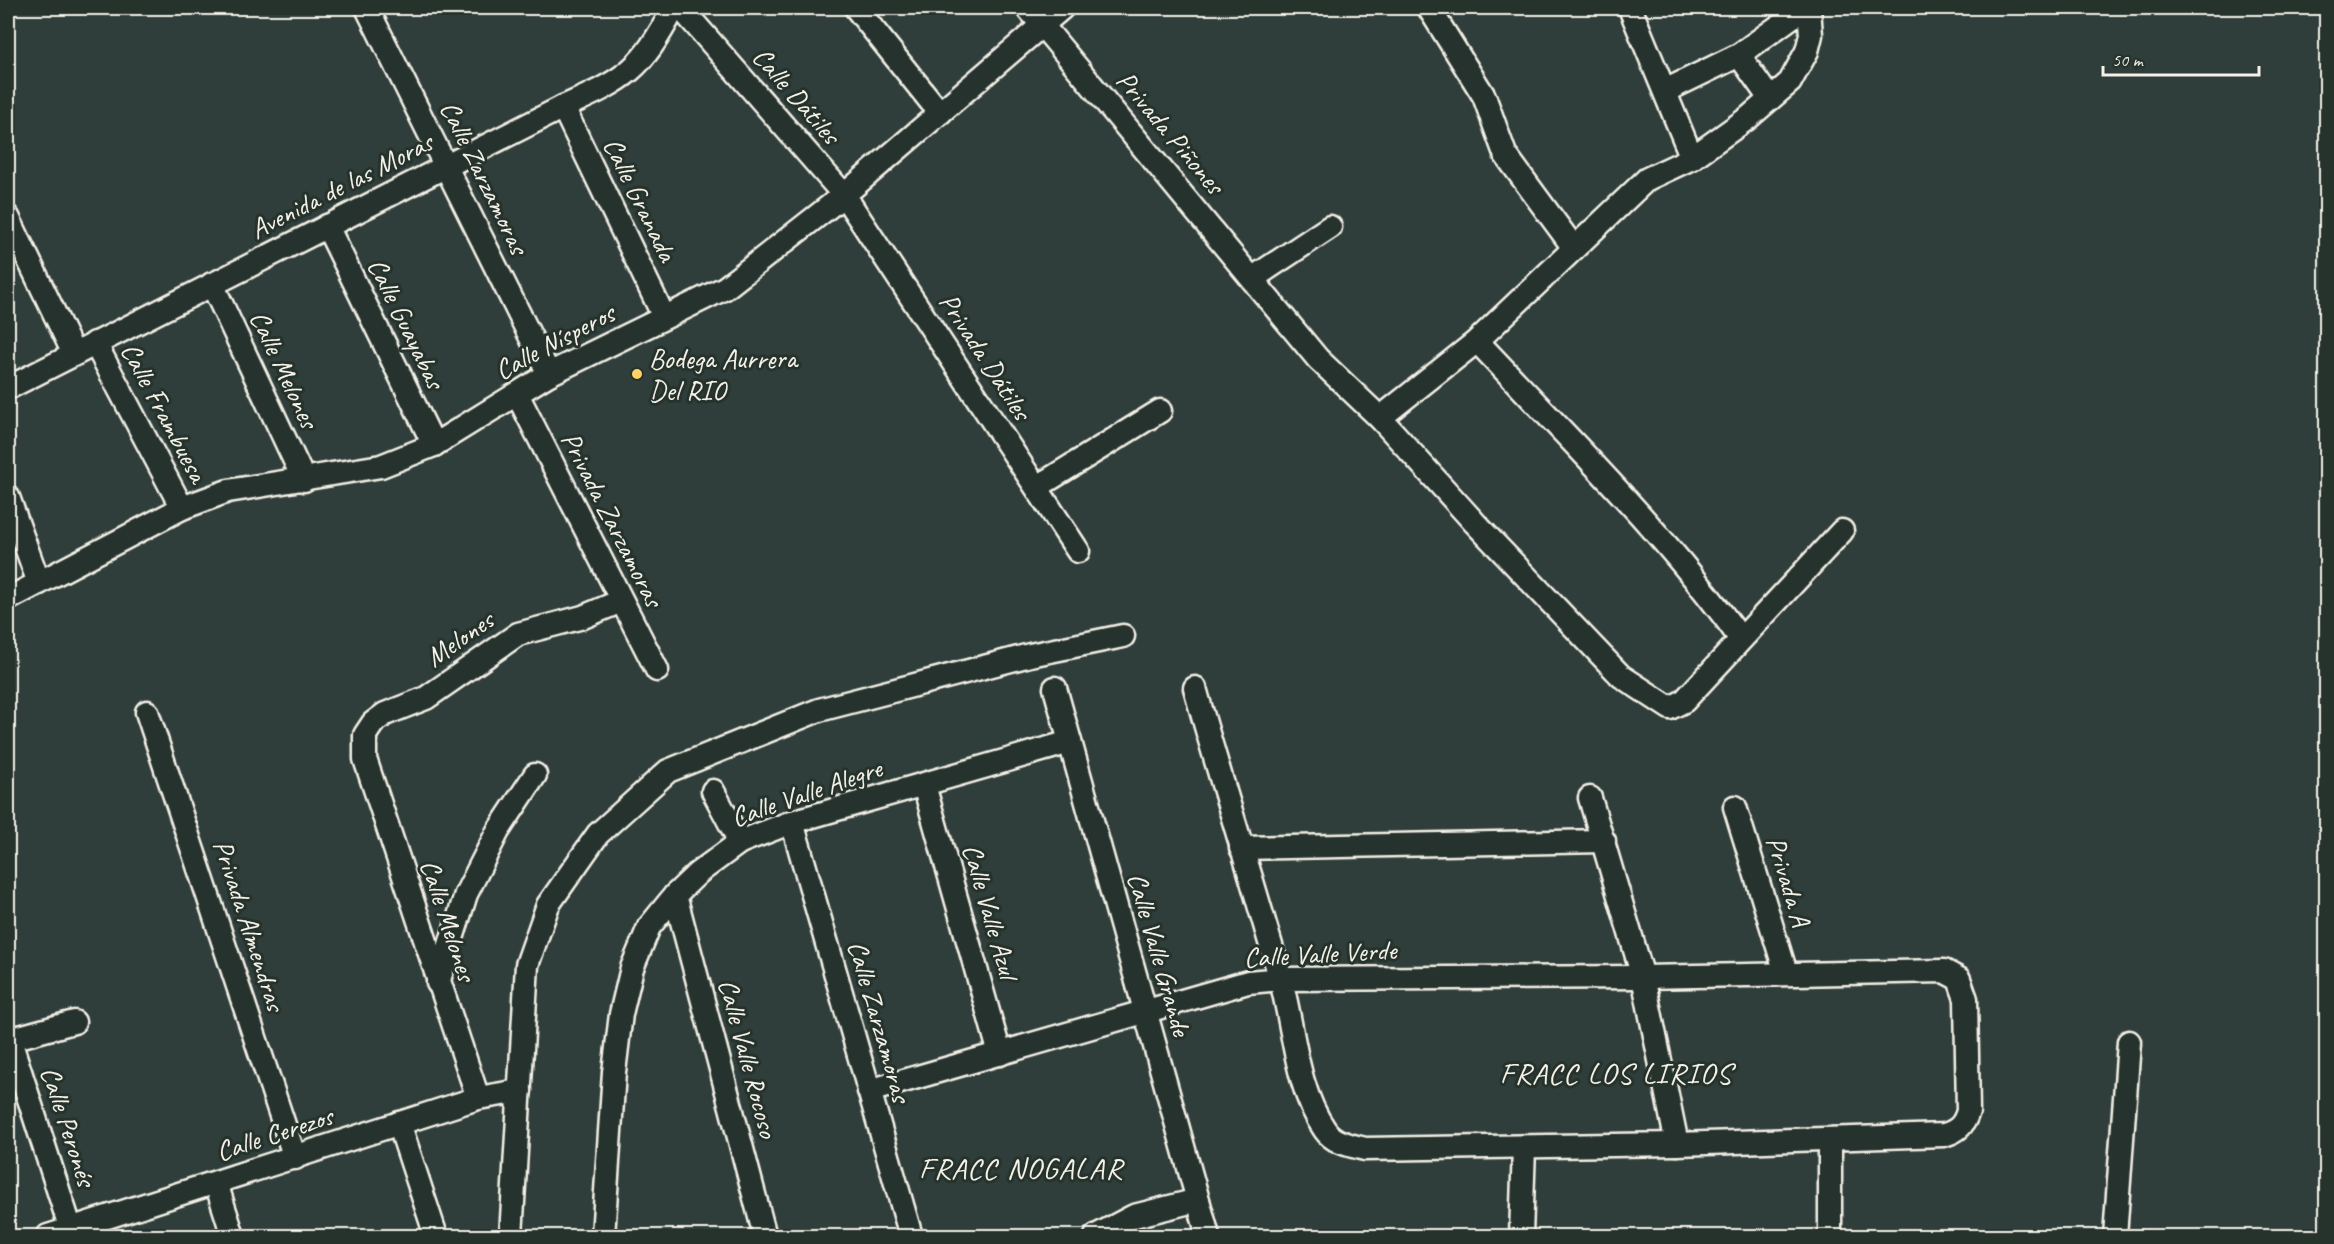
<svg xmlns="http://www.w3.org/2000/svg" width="2334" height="1244" font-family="Caveat,sans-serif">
<rect width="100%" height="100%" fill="#303e3b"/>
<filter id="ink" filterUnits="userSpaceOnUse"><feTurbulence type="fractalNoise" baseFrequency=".0167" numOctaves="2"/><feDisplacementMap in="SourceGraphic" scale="12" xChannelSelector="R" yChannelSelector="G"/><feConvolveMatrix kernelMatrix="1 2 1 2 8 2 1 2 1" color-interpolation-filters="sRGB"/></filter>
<g filter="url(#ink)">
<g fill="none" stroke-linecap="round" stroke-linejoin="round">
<g stroke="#f4f1e8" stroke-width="27">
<g id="minor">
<polyline points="367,8 549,374"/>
<polyline points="681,8 844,195 1078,551"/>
<polyline points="856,8 940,113"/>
<polyline points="1028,8 1318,359 1380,418 1475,523 1621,676 1670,708 1684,701 1842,531"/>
<polyline points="1429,8 1484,96 1505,154 1574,248"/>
<polyline points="1630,8 1692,158"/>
<polyline points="1739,55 1770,99"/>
<polyline points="1665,91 1739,55 1804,8"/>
<polyline points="563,107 664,317"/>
<polyline points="8,217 74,354"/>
<polyline points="327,226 434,445"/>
<polyline points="1253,278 1330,227"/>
<polyline points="212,284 304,480"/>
<path d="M1477,341c90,96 186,190 263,297"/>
<polyline points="95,343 182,508"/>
<path d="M8,388l555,-281c65,-29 77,-36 111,-99"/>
<polyline points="517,394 657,670"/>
<polyline points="1380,418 1477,341 1647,179 1692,158 1748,118 1790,82 1807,51 1811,35 1809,8"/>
<polyline points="1037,487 1160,411"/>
<polyline points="8,497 39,583"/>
<polyline points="8,599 182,508 228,491 381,466 434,445 549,374 725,288 844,195 1062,8"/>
<polyline points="1055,688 1208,1236"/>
<polyline points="147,712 295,1158"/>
<polyline points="924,785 1000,1054"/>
<polyline points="713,791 740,842"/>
<polyline points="1590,798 1643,977 1677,1144"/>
<polyline points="1735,807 1786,973"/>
<polyline points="792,822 911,1236"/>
<polyline points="1241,848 1604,841"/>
<polyline points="675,895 765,1236"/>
<polyline points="438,983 466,894 498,831 535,775"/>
<polyline points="8,1034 73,1236"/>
<polyline points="8,1040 74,1022"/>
<path d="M869,1091l379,-109 33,-3 362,-2 301,-6 15,8 7,20 2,112c-4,14 -10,20 -24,24l-267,9 -312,5c-15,-4 -31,-6 -40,-19 -30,-43 -31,-104 -45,-153 -27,-96 -58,-192 -85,-289"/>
<polyline points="478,1098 365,759 365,735 373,723 385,714 426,698 518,634 583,617 621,601"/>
<polyline points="399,1123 436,1236"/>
<polyline points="216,1183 233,1236"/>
<polyline points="48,1236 478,1098 520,1091"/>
<polyline points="511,1236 527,965 548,905 598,834 668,771 819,710 1030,655 1123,636"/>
<polyline points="603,1236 614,1072 621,1014 632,968 649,927 675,895 698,873 740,842 792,822 1070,742"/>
<polyline points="1096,1236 1134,1216 1198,1200"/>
<polyline points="1521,1236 1524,1147"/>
<polyline points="1830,1236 1830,1139"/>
<polyline points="2115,1236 2129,1042"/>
</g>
</g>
<use href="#minor" stroke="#26332d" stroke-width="22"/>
</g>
</g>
<circle fill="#ffd166" stroke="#26332d" stroke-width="2" cx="637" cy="374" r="6"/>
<g text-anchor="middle" stroke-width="6" stroke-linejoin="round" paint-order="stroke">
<g font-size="28" fill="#f4f1e8" stroke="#26332d">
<text transform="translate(797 95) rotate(49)" y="10">Calle Dátiles</text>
<text transform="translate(1171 132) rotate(50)" y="10">Privada Piñones</text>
<text transform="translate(485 177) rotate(64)" y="10">Calle Zarzamoras</text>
<text transform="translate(341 185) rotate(-27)" y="10">Avenida de las Moras</text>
<text transform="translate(641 199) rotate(64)" y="10">Calle Granada</text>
<text transform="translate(407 323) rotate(64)" y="10">Calle Guayabas</text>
<text transform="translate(554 341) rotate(-28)" y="10">Calle Nísperos</text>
<text transform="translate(986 356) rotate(57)" y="10">Privada Dátiles</text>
<text transform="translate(285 369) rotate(65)" y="10">Calle Melones</text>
<text transform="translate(165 412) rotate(62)" y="10">Calle Frambuesa</text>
<text transform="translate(613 519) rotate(63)" y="10">Privada Zarzamoras</text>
<text transform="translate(459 638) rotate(-35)" y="10">Melones</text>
<text transform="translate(806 792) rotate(-19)" y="10">Calle Valle Alegre</text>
<text transform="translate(1789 881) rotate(73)" y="10">Privada A</text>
<text transform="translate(991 911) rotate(74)" y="10">Calle Valle Azul</text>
<text transform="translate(449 920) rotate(72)" y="10">Calle Melones</text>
<text transform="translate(250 925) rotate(72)" y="10">Privada Almendras</text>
<text transform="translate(1320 953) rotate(-3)" y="10">Calle Valle Verde</text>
<text transform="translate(1160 954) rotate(74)" y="10">Calle Valle Grande</text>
<text transform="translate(880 1021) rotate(74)" y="10">Calle Zarzamoras</text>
<text transform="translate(749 1058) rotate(75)" y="10">Calle Valle Rocoso</text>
<text transform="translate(69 1126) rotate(72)" y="10">Calle Peronés</text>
<text transform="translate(274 1133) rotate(-18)" y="10">Calle Cerezos</text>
</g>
<g font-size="28" fill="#f4f1e8" stroke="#26332d" text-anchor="start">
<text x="649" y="368">Bodega Aurrera<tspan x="649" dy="32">Del RIO</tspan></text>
</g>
<g font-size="30" letter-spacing="1.5" fill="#f4f1e8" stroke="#26332d">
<text x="1616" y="1083">FRACC LOS LIRIOS</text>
<text x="1021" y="1178">FRACC NOGALAR</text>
</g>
</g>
<rect width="2334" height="1244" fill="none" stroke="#26332d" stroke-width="30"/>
<rect x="15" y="15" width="2304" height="1214" fill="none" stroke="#f4f1e8" stroke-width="2" filter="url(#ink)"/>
<path d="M2103 66v9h156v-9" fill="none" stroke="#f4f1e8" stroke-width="3"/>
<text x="2112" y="66" font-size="18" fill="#f4f1e8" stroke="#26332d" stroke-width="4.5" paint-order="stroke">50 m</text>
</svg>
